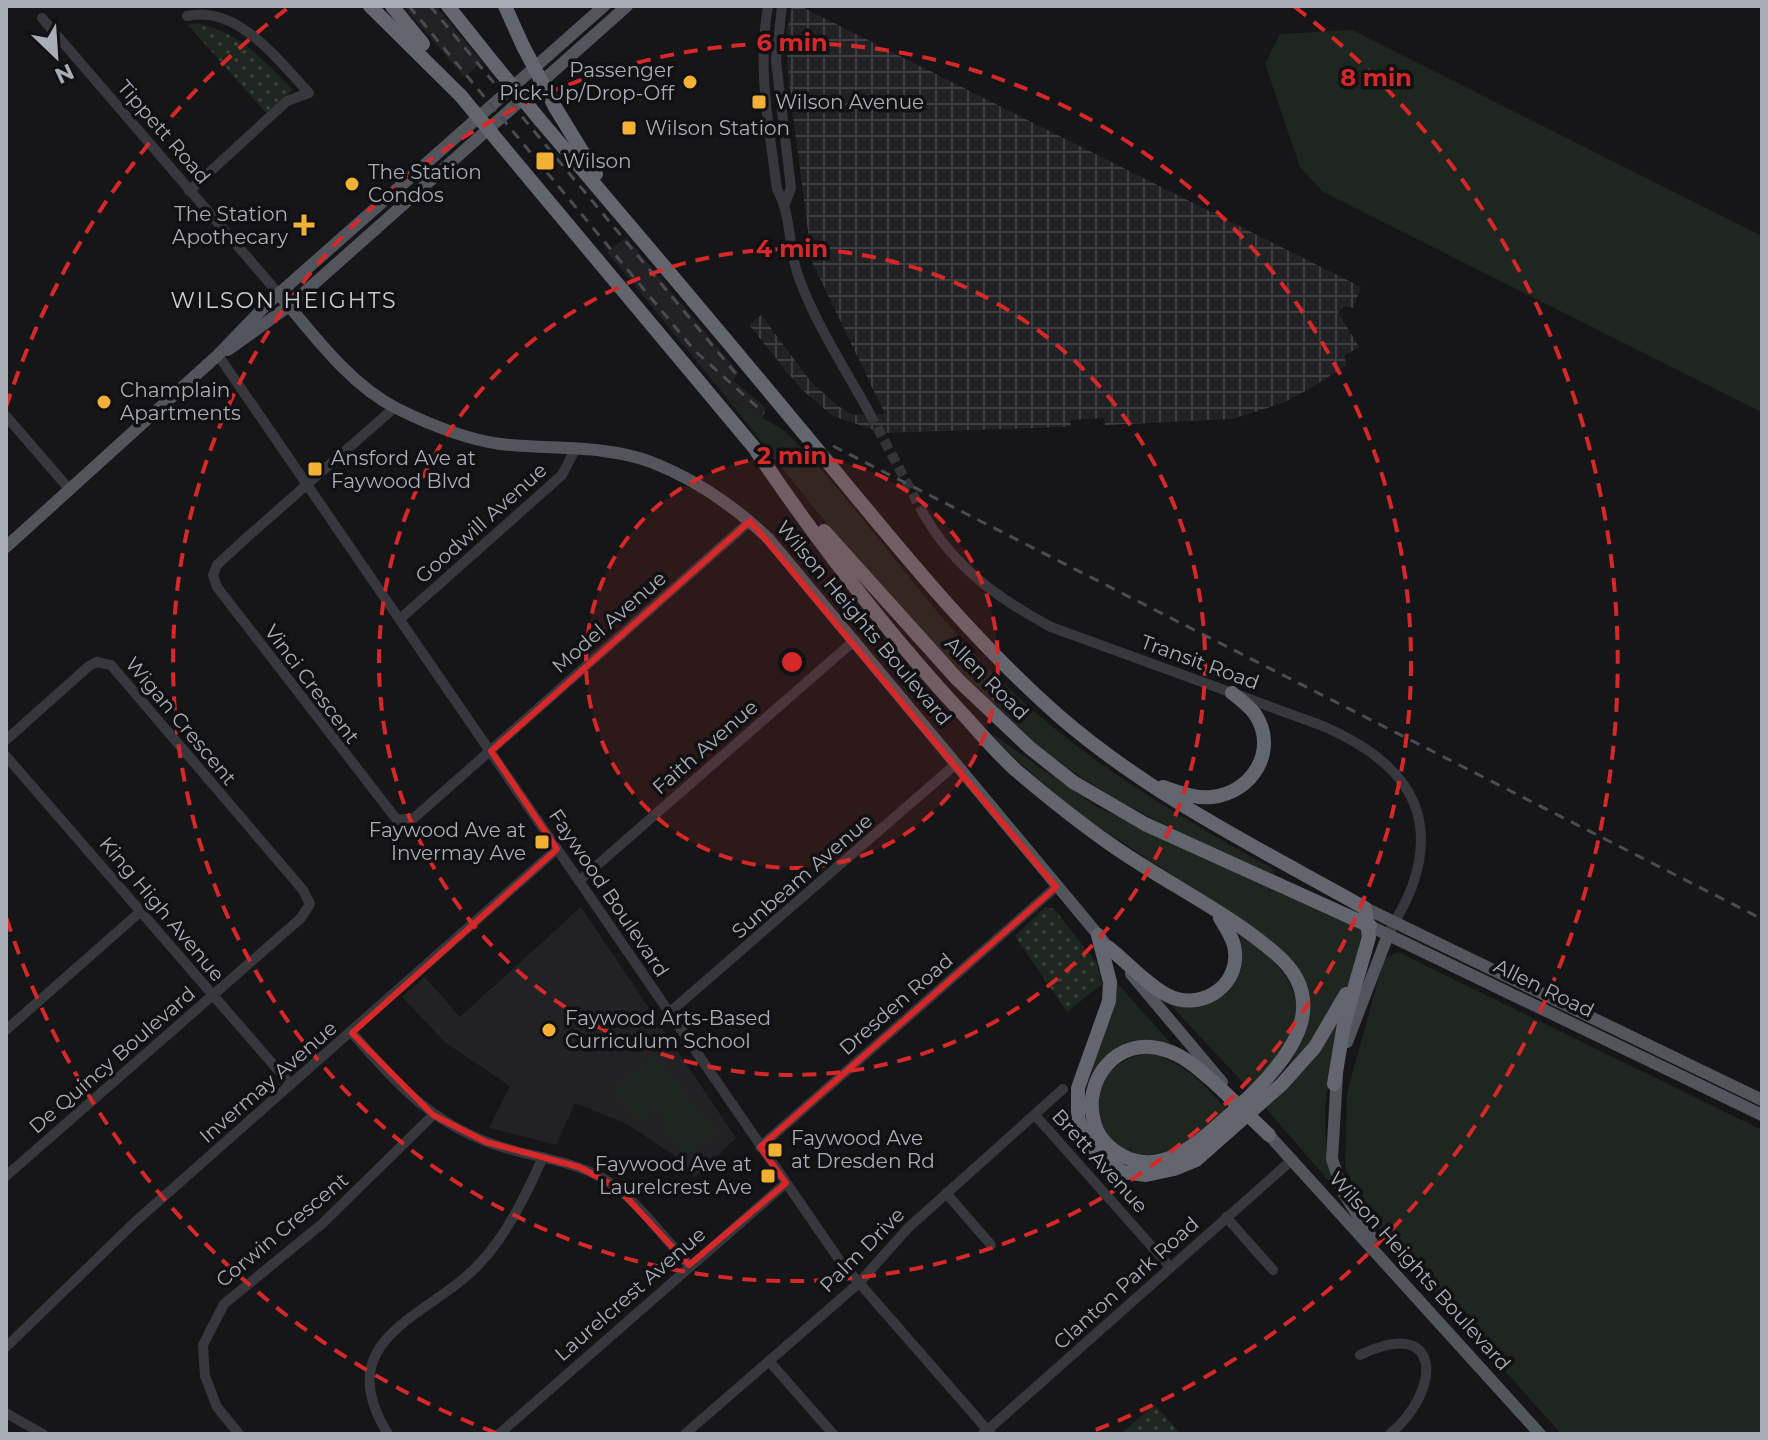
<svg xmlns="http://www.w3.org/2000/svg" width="1768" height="1440" font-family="Montserrat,sans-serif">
<defs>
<pattern id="industrial-grid" width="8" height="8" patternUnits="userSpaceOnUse" patternTransform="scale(2)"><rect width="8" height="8" fill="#222225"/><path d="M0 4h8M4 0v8" fill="none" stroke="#3f3f43"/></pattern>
<pattern id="park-dots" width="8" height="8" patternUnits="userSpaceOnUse" patternTransform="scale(2)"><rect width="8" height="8" fill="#1e261f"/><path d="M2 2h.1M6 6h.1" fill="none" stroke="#3c433d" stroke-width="1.8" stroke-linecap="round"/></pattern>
</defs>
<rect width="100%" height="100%" fill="#161618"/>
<g fill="#222225">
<polygon points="403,6 436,6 482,62 464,77"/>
<polygon points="626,237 739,373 733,380 766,408 762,420 725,396 607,252"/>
<polygon points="581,907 736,1138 695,1177 671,1153 625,1123 575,1103 556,1145 489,1128 510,1086 446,1043 402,997 425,977 460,1017"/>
</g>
<polygon fill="url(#industrial-grid)" points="792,6 800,6 1361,287 1353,308 1345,306 1338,312 1359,347 1344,356 1347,365 1309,389 1283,403 1232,419 1105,425 1104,418 1070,420 1071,426 1063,427 883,433 833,416 801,389 749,325 761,315 811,382 838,406 854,415 885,414 812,262 789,84 786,37"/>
<g fill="#1e261f">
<polygon points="1352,30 1762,236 1762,412 1323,192 1300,167 1265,64 1280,34"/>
<path d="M725,396c18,14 53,27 66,41 76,78 135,172 214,248 80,76 174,132 270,185l-2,4c-71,-31 -140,-61 -204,-105 -132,-92 -243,-249 -344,-373z"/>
<path d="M994,735l103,72 266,123c-2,52 -42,100 -73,138l-2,-3 16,-27 4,-38 -59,-75 -170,-111 -87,-75z"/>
<path d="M1239,932c39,28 82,70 44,120 -10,13 -23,25 -34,37l-85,-91 62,-6c17,-18 19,-36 13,-60z"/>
<polygon points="1398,952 1762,1130 1762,1434 1561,1434 1370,1219 1345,1167 1347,1093 1384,959"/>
<polygon points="1116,982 1174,1047 1155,1043 1088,1073"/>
<polygon points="1335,1022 1339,1023 1325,1106 1326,1149 1334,1187 1264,1106"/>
<path d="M1147,1053c34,7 55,29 79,56 -19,17 -39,38 -66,45 -67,17 -91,-87 -13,-101z"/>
<polygon points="652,1057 717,1131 688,1154 660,1128 669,1119 657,1105 642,1120 613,1091"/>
</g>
<g fill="url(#park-dots)">
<path d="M197,23c41,9 68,37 96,67l-27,23 -78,-88z"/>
<polygon points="1045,907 1054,909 1096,962 1102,984 1067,1012 1015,936"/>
<polygon points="1154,1404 1181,1434 1121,1434"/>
</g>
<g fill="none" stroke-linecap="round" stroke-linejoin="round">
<polyline stroke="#333438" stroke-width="10" stroke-dasharray="10 5" stroke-linecap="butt" points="870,414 923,513"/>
<g stroke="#37383d" stroke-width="10">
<path d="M768,6c-11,62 1,121 9,183 15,27 11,60 22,89 17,47 47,92 71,136"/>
<polyline points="782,6 776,61 791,188 785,204"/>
<path d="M187,16c51,-11 91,44 122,77l-22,8 -98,90"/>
<polyline points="42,18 279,294"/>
<polyline points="218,355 840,1261 991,1434"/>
<polyline points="394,408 245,539 217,565 213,575 217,587 397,820 414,818 750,521"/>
<polyline points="6,416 70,490"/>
<path d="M923,513c31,54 74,85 128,114l272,99c69,30 118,76 90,158 -6,18 -17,34 -25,51"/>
<polyline points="400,619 562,475 576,448"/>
<polyline points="6,740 89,666 97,662 111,665 303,890 310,904 301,918 6,1176"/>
<polyline points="6,756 290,1084"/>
<polyline points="579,881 855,640"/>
<polyline points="670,1012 956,764"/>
<polyline points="6,1030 140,912"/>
<path d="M352,1033c47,53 82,94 153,115 33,10 68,13 99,31 34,21 58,57 85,86"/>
<polyline points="1035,1115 1170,1267"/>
<polyline points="760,1147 1056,887"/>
<polyline points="946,1193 991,1245"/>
<polyline points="1226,1217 1273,1270"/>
<polyline points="6,1347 136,1221 557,849"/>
<path d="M1360,1355c82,-40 83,34 30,79"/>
<polyline points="769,1361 833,1434"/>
<polyline points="6,1413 43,1434"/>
<polyline points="239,1434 217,1407 205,1376 203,1345 224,1304 323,1223 433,1115"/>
<path d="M388,1434c-61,-98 44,-117 93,-172 26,-28 46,-69 62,-105"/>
<polyline points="499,1434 786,1183"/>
<polyline points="685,1434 859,1283 908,1228 1063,1089"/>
<polyline points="983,1434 1293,1159"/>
</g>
<g stroke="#53555c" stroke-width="12">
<path d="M279,294c34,40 70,90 117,114 32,16 69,31 104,36 49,6 104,0 151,18 44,17 83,44 117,76l336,404"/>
<polyline points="228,350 289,306 627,6"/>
<polyline points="6,547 218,355 266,305 604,6"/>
<polyline points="1365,908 1762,1100"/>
<polyline points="1370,926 1762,1115"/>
<polyline points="1131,974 1222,1082"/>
<polyline points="1347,1042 1388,935"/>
<polyline points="1337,1075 1332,1159 1343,1192 1372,1238"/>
<polyline points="1269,1135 1540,1434"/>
</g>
<g stroke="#63666e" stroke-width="14">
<polyline points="370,6 461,96"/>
<polyline points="392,6 423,44"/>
<polyline points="448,6 495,65"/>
<polyline points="505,6 523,46"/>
<polyline points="555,107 596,174"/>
<path d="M540,120c93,109 185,218 276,328 77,93 152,188 243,268 92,80 201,133 306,192l4,29 -25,87 -10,60"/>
<polyline points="503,147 762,457"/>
<path d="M757,452c61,90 129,179 203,259 19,20 37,43 58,61 39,33 80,66 124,93 44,28 94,54 134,89 63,54 3,116 -40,155 -30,26 -68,68 -111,48 -13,-6 -26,-18 -30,-32 -15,-44 23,-91 70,-75 21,6 37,22 53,36"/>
<polyline points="824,531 958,680 1030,748 1073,782 1145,824 1370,926"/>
<path d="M1163,787c16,5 32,12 49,10 40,-4 67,-47 43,-83 -6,-8 -15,-15 -23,-21"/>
<polyline points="1098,935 1110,982 1109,1001 1078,1088 1078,1118 1086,1139 1101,1157 1123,1172 1146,1175 1174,1169 1196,1160 1282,1084 1315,1047 1346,994"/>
<path d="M1108,947c19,15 38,37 59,48 31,17 72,-7 68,-44 -1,-13 -9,-22 -15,-33"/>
</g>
<g stroke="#4a4c52" stroke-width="3" stroke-dasharray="10 8" stroke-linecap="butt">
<polyline points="409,6 695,351 764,413"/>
<polyline points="430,6 737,375"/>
<polyline points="833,446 1762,919"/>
</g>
<g stroke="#63666e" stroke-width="14">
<polyline points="523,46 555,107"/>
<polyline points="495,65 540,120"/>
<polyline points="461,96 503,147"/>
<polyline points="1218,1086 1269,1135"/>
</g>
</g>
<path fill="none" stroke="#d62828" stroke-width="6" stroke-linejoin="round" d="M750,521l306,366 -296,260 26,36 -97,82 -72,-78 -38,-20 -93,-25 -53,-27 -81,-82 205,-184 -66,-98z"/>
<circle cx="792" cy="662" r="206" fill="#d62828" fill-opacity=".12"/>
<g fill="none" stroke="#d62828" stroke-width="4" stroke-dasharray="14 10">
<circle cx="792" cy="662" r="206"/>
<circle cx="792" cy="662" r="413"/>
<circle cx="792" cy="662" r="619"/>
<path d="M496 1433A826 826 0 0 1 6 917M6 407A826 826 0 0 1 289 7M1295 7A826 826 0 0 1 1088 1433"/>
</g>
<g fill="#f2b134" stroke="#111113" stroke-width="3">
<circle cx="690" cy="82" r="8"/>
<rect x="751" y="94" width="16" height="16" rx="4"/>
<rect x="621" y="120" width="16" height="16" rx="4"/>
<rect x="535" y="151" width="20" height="20" rx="4"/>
<circle cx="352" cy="184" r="8"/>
<path d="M300 213h8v8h8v8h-8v8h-8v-8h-8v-8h8z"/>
<circle cx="104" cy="402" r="8"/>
<rect x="307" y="461" width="16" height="16" rx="4"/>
<rect x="534" y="834" width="16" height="16" rx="4"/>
<circle cx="549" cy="1030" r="8"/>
<rect x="767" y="1142" width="16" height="16" rx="4"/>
<rect x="760" y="1168" width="16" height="16" rx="4"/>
</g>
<g text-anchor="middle" stroke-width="7" stroke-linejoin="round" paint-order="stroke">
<g font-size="20" fill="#a8adb8" stroke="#111113" text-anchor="start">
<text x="674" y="77" text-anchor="end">Passenger<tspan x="674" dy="23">Pick-Up/Drop-Off</tspan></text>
<text x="775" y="109">Wilson Avenue</text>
<text x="645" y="135">Wilson Station</text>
<text x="563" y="168">Wilson</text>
<text x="368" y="179">The Station<tspan x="368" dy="23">Condos</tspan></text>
<text x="288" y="221" text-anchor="end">The Station<tspan x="288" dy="23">Apothecary</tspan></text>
<text x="120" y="397">Champlain<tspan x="120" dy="23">Apartments</tspan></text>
<text x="331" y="465">Ansford Ave at<tspan x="331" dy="23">Faywood Blvd</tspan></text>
<text x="526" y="837" text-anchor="end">Faywood Ave at<tspan x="526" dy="23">Invermay Ave</tspan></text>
<text x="565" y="1025">Faywood Arts-Based<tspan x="565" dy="23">Curriculum School</tspan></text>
<text x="791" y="1145">Faywood Ave<tspan x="791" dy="23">at Dresden Rd</tspan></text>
<text x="752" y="1171" text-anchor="end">Faywood Ave at<tspan x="752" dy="23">Laurelcrest Ave</tspan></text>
</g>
<g font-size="20" fill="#a8adb8" stroke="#111113">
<text transform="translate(164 132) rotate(49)" y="7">Tippett Road</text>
<text transform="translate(481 523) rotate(-42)" y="7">Goodwill Avenue</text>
<text transform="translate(609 622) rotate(-41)" y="7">Model Avenue</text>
<text transform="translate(864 623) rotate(50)" y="7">Wilson Heights Boulevard</text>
<text transform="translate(1200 662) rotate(20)" y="7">Transit Road</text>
<text transform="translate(987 678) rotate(45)" y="7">Allen Road</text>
<text transform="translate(312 684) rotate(53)" y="7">Vinci Crescent</text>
<text transform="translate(181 721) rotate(50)" y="7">Wigan Crescent</text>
<text transform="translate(705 747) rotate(-41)" y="7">Faith Avenue</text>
<text transform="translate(802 876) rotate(-41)" y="7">Sunbeam Avenue</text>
<text transform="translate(609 893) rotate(56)" y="7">Faywood Boulevard</text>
<text transform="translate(162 909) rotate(50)" y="7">King High Avenue</text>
<text transform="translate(1544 988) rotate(26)" y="7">Allen Road</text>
<text transform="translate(896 1004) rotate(-41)" y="7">Dresden Road</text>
<text transform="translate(112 1060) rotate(-41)" y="7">De Quincy Boulevard</text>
<text transform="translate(268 1082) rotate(-41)" y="7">Invermay Avenue</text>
<text transform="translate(1100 1161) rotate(48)" y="7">Brett Avenue</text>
<text transform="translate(282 1230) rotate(-40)" y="7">Corwin Crescent</text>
<text transform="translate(862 1250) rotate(-45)" y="7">Palm Drive</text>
<text transform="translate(1420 1271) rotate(48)" y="7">Wilson Heights Boulevard</text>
<text transform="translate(1126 1283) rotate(-42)" y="7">Clanton Park Road</text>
<text transform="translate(630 1294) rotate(-41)" y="7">Laurelcrest Avenue</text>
</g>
<g font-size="22" letter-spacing="2" fill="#c9ccd4" stroke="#111113">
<text x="284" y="308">WILSON HEIGHTS</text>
</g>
</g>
<circle cx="792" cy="662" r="12" fill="#d62828" stroke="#111113" stroke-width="4"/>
<g font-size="24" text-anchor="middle" font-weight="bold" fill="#d62828" stroke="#111113" stroke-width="7" stroke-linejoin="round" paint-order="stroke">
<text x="792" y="51">6 min</text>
<text x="1376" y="86">8 min</text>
<text x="792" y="257">4 min</text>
<text x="792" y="464">2 min</text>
</g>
<rect width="1768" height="1440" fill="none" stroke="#a8adb8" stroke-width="16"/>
<g transform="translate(56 56) rotate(155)" stroke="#111113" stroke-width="6" paint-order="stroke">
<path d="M0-6L14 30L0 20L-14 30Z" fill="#a8adb8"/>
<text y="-12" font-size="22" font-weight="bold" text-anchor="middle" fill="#a8adb8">N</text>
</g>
</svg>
